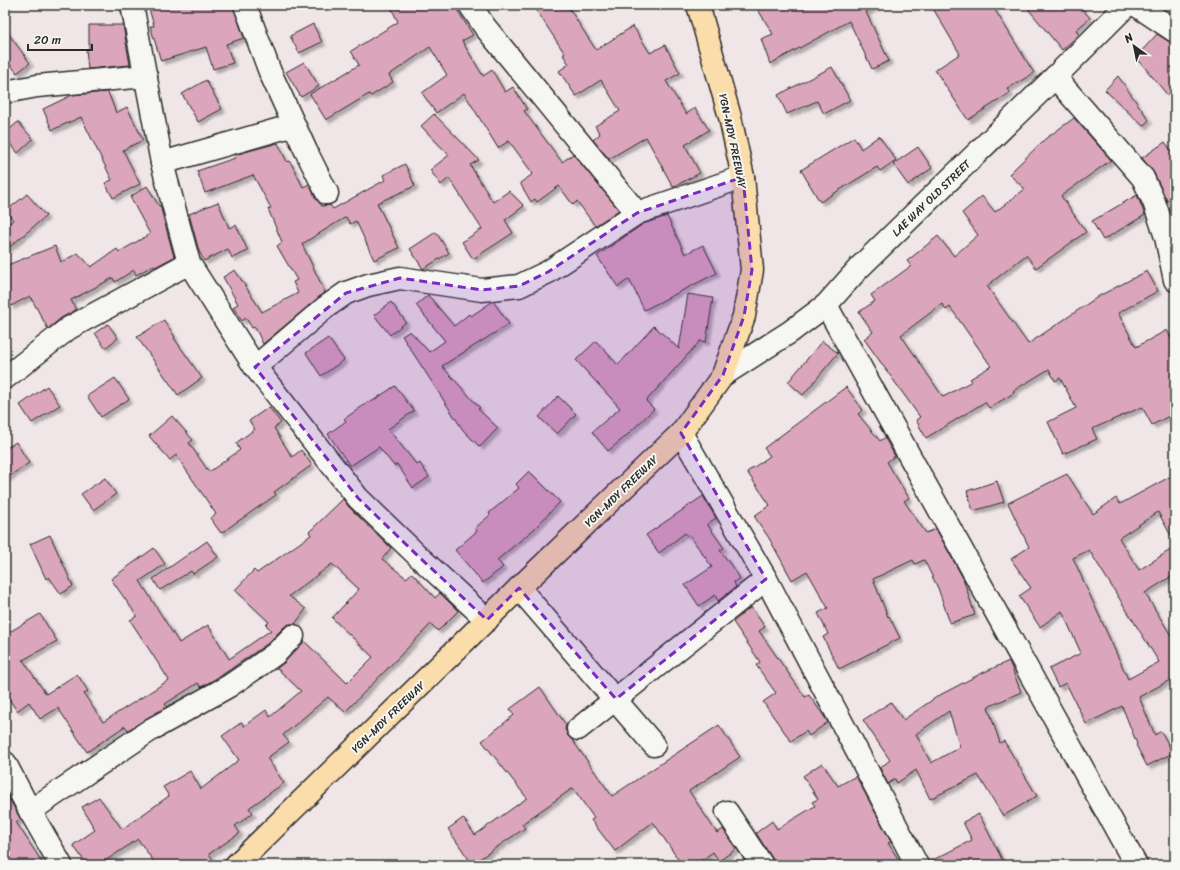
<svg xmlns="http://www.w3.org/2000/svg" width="1180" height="870" font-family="Sriracha,sans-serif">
<defs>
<filter id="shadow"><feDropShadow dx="3.5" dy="3.5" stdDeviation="1" flood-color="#0004"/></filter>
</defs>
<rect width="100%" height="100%" fill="#f1e6e7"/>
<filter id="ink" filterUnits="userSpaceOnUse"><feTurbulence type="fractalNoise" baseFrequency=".025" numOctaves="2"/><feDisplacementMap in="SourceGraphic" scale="8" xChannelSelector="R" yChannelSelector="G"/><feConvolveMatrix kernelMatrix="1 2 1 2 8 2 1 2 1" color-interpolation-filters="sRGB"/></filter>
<g filter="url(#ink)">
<g fill="#dba5bc" stroke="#2b2b2b" fill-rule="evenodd" filter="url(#shadow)">
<polygon points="148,5 233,5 244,38 226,44 233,63 213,69 206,47 161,61 150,26 154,26"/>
<polygon points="390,5 454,5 473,35 462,41 483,76 492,70 505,92 513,87 527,109 524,111 562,162 573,154 619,210 595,226 577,201 573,205 559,186 537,202 535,199 531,202 520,183 533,174 509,141 498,148 464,93 436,113 422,93 447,75 430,47 389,75 393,82 371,96 369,94 326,120 310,94 359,65 351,51 398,22"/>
<polygon points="533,5 567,5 596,50 633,26 650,53 665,45 680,73 666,81 686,114 695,108 709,130 685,145 700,173 673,187 646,137 609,159 593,140 600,134 595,126 620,111 601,80 576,96 559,71 569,64 563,55 565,54"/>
<polygon points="755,5 878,5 866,12 889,61 872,69 849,21 770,64 761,39 773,34"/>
<polygon points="931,5 992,5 1034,73 1007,89 1010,93 968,120 935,70 960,54"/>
<polygon points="1025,5 1079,5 1090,18 1076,30 1079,35 1062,50"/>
<polygon points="313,24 322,42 299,53 290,36"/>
<polygon points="89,25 123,25 130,65 88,69 86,49 89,49"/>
<polygon points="5,29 30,63 17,73 5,58"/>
<polygon points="1157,34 1168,41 1175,43 1175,104 1136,57"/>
<polygon points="304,62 319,86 301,97 286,72"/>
<polygon points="832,67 850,100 824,114 817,101 787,114 778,95"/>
<polygon points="1118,76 1149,120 1143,126 1105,90"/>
<polygon points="206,80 222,109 198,122 182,94"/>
<polygon points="108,92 116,113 127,107 143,140 123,150 140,184 113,198 105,183 112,180 81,117 52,130 43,109 72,95"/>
<polygon points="434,114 479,160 470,165 493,202 509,191 524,206 505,220 513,233 473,259 462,242 482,229 449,178 441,185 430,170 449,155 421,126"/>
<path d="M1074,118l37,42 -50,36 25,36 -50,36 -10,-13 -39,31 41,58 71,-48 48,-25 11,20 -40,22 18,34 31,-17 8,15v68l-23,12 -10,-18 -50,22 5,10 -34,15 -15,-32 28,-14 -16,-30 -5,3 -6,-12 -36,22 1,2 -25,15 -4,-6 -59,36 -10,-18 4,-3 -56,-78 9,-7 -14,-20 16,-11 -4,-6 40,-29 -4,-5 31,-25 16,20 24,-21 -16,-22 20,-17 13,16 30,-23 -16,-15 36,-35zM942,304l4,6 4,-3 41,59 -21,13 2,2 -29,16 -42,-62z"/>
<polygon points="18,122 33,139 18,153 5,138 5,133"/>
<polygon points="879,136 896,160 880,171 877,167 820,202 801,170 854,137 861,149"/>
<polygon points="1165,142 1175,156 1175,197 1167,201 1154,173 1142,158"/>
<polygon points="278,143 287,162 290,161 303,187 309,184 316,199 322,206 330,205 333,209 385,180 383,175 405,164 415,186 377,203 399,248 374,260 356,221 350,224 346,217 302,244 325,292 263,344 255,327 252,328 246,318 242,321 233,307 238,304 223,277 235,270 262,312 298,293 293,282 297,280 277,246 282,242 268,209 271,208 253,175 205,193 197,171 235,158 234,155"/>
<polygon points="918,147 932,168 908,185 893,164"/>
<polygon points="147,186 159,206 160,205 174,257 155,267 154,265 136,275 134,270 115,282 113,278 71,300 76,310 61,318 48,329 30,296 11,306 5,295 5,266 55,246 61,262 78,253 91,267 117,249 119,252 150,234 130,197"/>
<polygon points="27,194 46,216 5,251 5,226 13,220 6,211"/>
<polygon points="1137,195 1145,215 1103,240 1092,221"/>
<polygon points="218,202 229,228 236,225 248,251 232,258 228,249 204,261 199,251 189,214"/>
<polygon points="667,216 685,254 703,245 717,273 644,310 629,279 618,287 597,256 643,224"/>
<polygon points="436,232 449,253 423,269 410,249"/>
<polygon points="688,294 713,298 706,342 700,341 646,401 654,409 625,437 608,451 592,432 620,408 576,360 596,341 618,365 654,326 679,349"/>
<polygon points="428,295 454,326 469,314 471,316 493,301 509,324 442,366 480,408 478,409 498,428 480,447 463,430 402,336 410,331 429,352 445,341 416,305"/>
<polygon points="391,302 406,322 390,335 374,315"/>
<polygon points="164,320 175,337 174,338 202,378 178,395 137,337"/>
<polygon points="108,324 118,338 105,348 95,333"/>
<polygon points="328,338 344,360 321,376 306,353"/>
<polygon points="822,341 838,353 803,395 788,382"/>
<polygon points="115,378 129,399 101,417 87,396"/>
<polygon points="47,386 60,405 32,423 20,405"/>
<polygon points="395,386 414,411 388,429 417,465 420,463 429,477 413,488 397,464 394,466 379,447 350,466 328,434 346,421 344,419 370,401 371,402"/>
<polygon points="846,387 863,410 858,414 880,441 885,437 886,440 895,456 887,462 909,498 904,501 926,533 936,529 963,578 975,615 950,623 938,588 924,560 915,564 913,560 873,579 888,617 889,616 900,638 839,669 823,637 828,634 818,613 828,608 807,571 792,580 769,538 754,516 770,505 747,472 770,456 764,448"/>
<polygon points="558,396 576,414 557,434 539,417"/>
<polygon points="269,407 281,423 274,428 292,457 301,450 312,465 274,492 276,495 221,533 210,518 216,514 176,455 170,460 149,436 172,416 193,440 189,443 209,472 240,450 236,443 255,429 249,421"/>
<polygon points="16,442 29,463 5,479 5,449"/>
<polygon points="529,471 560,502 533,530 497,560 503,567 483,583 455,550 477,531 475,528 490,515 489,513 519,488 516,484"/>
<path d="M1067,474l26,40 23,-16 4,6 55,-30v69l-17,-31 -39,26 20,32 36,-23v27l-30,19 30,49v46l-5,-8 -31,17 16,38 6,-4 12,22 -26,13 -11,-21 1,-1 -15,-38 -36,18 -20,-41 -8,4 -9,-18 32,-16 -19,-42 -22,16 -21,-31 12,-8 -20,-29 18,-12 -21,-44zM1089,550l70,112 -31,17 -55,-121z"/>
<polygon points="105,478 116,494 93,510 81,494"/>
<polygon points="997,481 1004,502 973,511 967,491"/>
<polygon points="703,496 716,518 707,524 724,548 720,550 740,578 734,582 736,587 718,601 715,595 699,606 685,585 712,567 690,536 688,537 685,533 659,553 646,535"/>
<polygon points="343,499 349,507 391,548 382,559 406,578 412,573 435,598 440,593 458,611 438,631 431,624 345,712 328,697 283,735 289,742 267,758 284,783 249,808 253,813 235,826 240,833 209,854 217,865 156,865 138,839 99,865 87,865 73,845 95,830 82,807 99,797 122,829 169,796 163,787 190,771 201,789 239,760 222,736 242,722 244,726 266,710 270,717 301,691 277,668 284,663 304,641 347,683 373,657 332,618 359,589 332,564 289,596 306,609 295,624 289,624 284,627 267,644 222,675 201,687 198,683 165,704 167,707 128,730 125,726 87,752 58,708 40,719 29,702 17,711 5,693 5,632 6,634 40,614 57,641 23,660 46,694 77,674 88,691 84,694 103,722 169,680 130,620 137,616 111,579 154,548 165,564 140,581 179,643 208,625 229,659 271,630 266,625 269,622 235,590 254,570 257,573 311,535 309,532"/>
<polygon points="50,535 73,586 61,594 49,577 46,579 30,544"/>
<polygon points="207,541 218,557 193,574 191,571 160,590 153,579"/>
<polygon points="751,607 765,627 759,631 805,697 809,695 828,722 809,736 806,731 791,741 763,702 776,693 756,665 760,662 733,622"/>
<path d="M1009,661l12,31 -33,15 12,36 4,-2 33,55 -34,20 -25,-41 -48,24 -14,-29 -19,13 -2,-4 -7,5 -8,-16 10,-8 -27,-40 28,-18 12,18 35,-24 42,-22zM949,711l11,36 -29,16 -15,-29z"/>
<polygon points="540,687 566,725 565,729 568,736 573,741 612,796 719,725 740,757 689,791 717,833 723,829 736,849 719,861 713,852 695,865 682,865 653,822 615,851 591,820 594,818 573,788 522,824 525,828 472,864 448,829 463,818 475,835 527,798 482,741 514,715 510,709"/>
<polygon points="822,763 838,786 856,776 891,842 888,843 902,865 774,865 772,858 756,833 772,821 777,829 815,806 812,802 818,799 803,776"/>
<polygon points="10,800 21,820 16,822 44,865 5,865 5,803"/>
<polygon points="979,814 1005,865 929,865 929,862 972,840 963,822"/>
</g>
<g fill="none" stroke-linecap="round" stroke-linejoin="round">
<g stroke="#2b2b2b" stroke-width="25">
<g id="minor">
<polyline points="132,5 162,163 189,263 255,367 358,498 418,556 487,620"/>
<polyline points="245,5 270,72 306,151 327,193"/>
<polyline points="470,5 485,27 637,213 743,177"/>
<polyline points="1136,5 1175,31"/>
<polyline points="1055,77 1143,178 1154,202 1166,237 1175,280"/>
<polyline points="5,92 37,86 146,76"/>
<polyline points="162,163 294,125"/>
<polyline points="826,305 1136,865"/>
<polyline points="255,367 326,307 346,293 368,285 400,278 482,290 519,286 548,272 637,213"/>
<polyline points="5,378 69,328 189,263"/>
<polyline points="681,433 766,579 917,865"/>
<polyline points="519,588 654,745"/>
<polyline points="578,729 766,579"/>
<polyline points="5,763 30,811 61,865"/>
<polyline points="30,811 152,729 229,686 254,669 275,654 293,636"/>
<polyline points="727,812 762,865"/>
</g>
</g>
<g stroke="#2b2b2b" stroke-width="25">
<polyline id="tertiary" points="723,375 790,332 826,305 859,268 1055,77 1127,5"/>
</g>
<g stroke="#2b2b2b" stroke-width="25">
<polyline id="primary" points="236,865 519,588 681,433 723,375 744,316 752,270 743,177 730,117 698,5"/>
</g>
<use href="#minor" stroke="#f6f6f2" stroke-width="22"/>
<use href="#tertiary" stroke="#f6f6f2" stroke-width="22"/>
<use href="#primary" stroke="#fbddab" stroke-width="22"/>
</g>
</g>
<path fill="#7b2cbf" fill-opacity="0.2" stroke="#7b2cbf" stroke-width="3" stroke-dasharray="8 5" stroke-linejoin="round" d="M743,177l9,93 -8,46 -21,59 -42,58 85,146 -150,120 -97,-111 -32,32 -69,-64 -60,-58 -103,-131 91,-74 54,-15 82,12 37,-4 29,-14 89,-59z"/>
<g text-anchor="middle" stroke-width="4" stroke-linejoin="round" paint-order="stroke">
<g font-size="11" fill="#2b2b2b" stroke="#f6f6f2">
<text transform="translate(733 141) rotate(78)" y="4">YGN-MDY FREEWAY</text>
<text transform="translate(931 198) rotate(-44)" y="4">LAE WAY OLD STREET</text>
<text transform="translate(621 491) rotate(-44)" y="4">YGN-MDY FREEWAY</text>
<text transform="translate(388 717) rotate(-44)" y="4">YGN-MDY FREEWAY</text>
</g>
</g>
<rect width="1180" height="870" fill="none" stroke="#f6f6f2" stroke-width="20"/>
<rect x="10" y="10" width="1160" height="850" fill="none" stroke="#2b2b2b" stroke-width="1.5" filter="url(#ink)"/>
<g transform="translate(1134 46) rotate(327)" stroke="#f6f6f2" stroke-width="3" paint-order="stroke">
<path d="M0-3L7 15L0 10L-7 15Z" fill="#2b2b2b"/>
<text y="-6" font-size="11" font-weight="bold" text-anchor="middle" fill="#2b2b2b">N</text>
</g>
<path d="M28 44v6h64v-6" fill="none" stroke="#2b2b2b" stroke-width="2"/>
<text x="34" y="44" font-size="12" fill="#2b2b2b" stroke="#f6f6f2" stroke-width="3" paint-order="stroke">20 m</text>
</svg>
